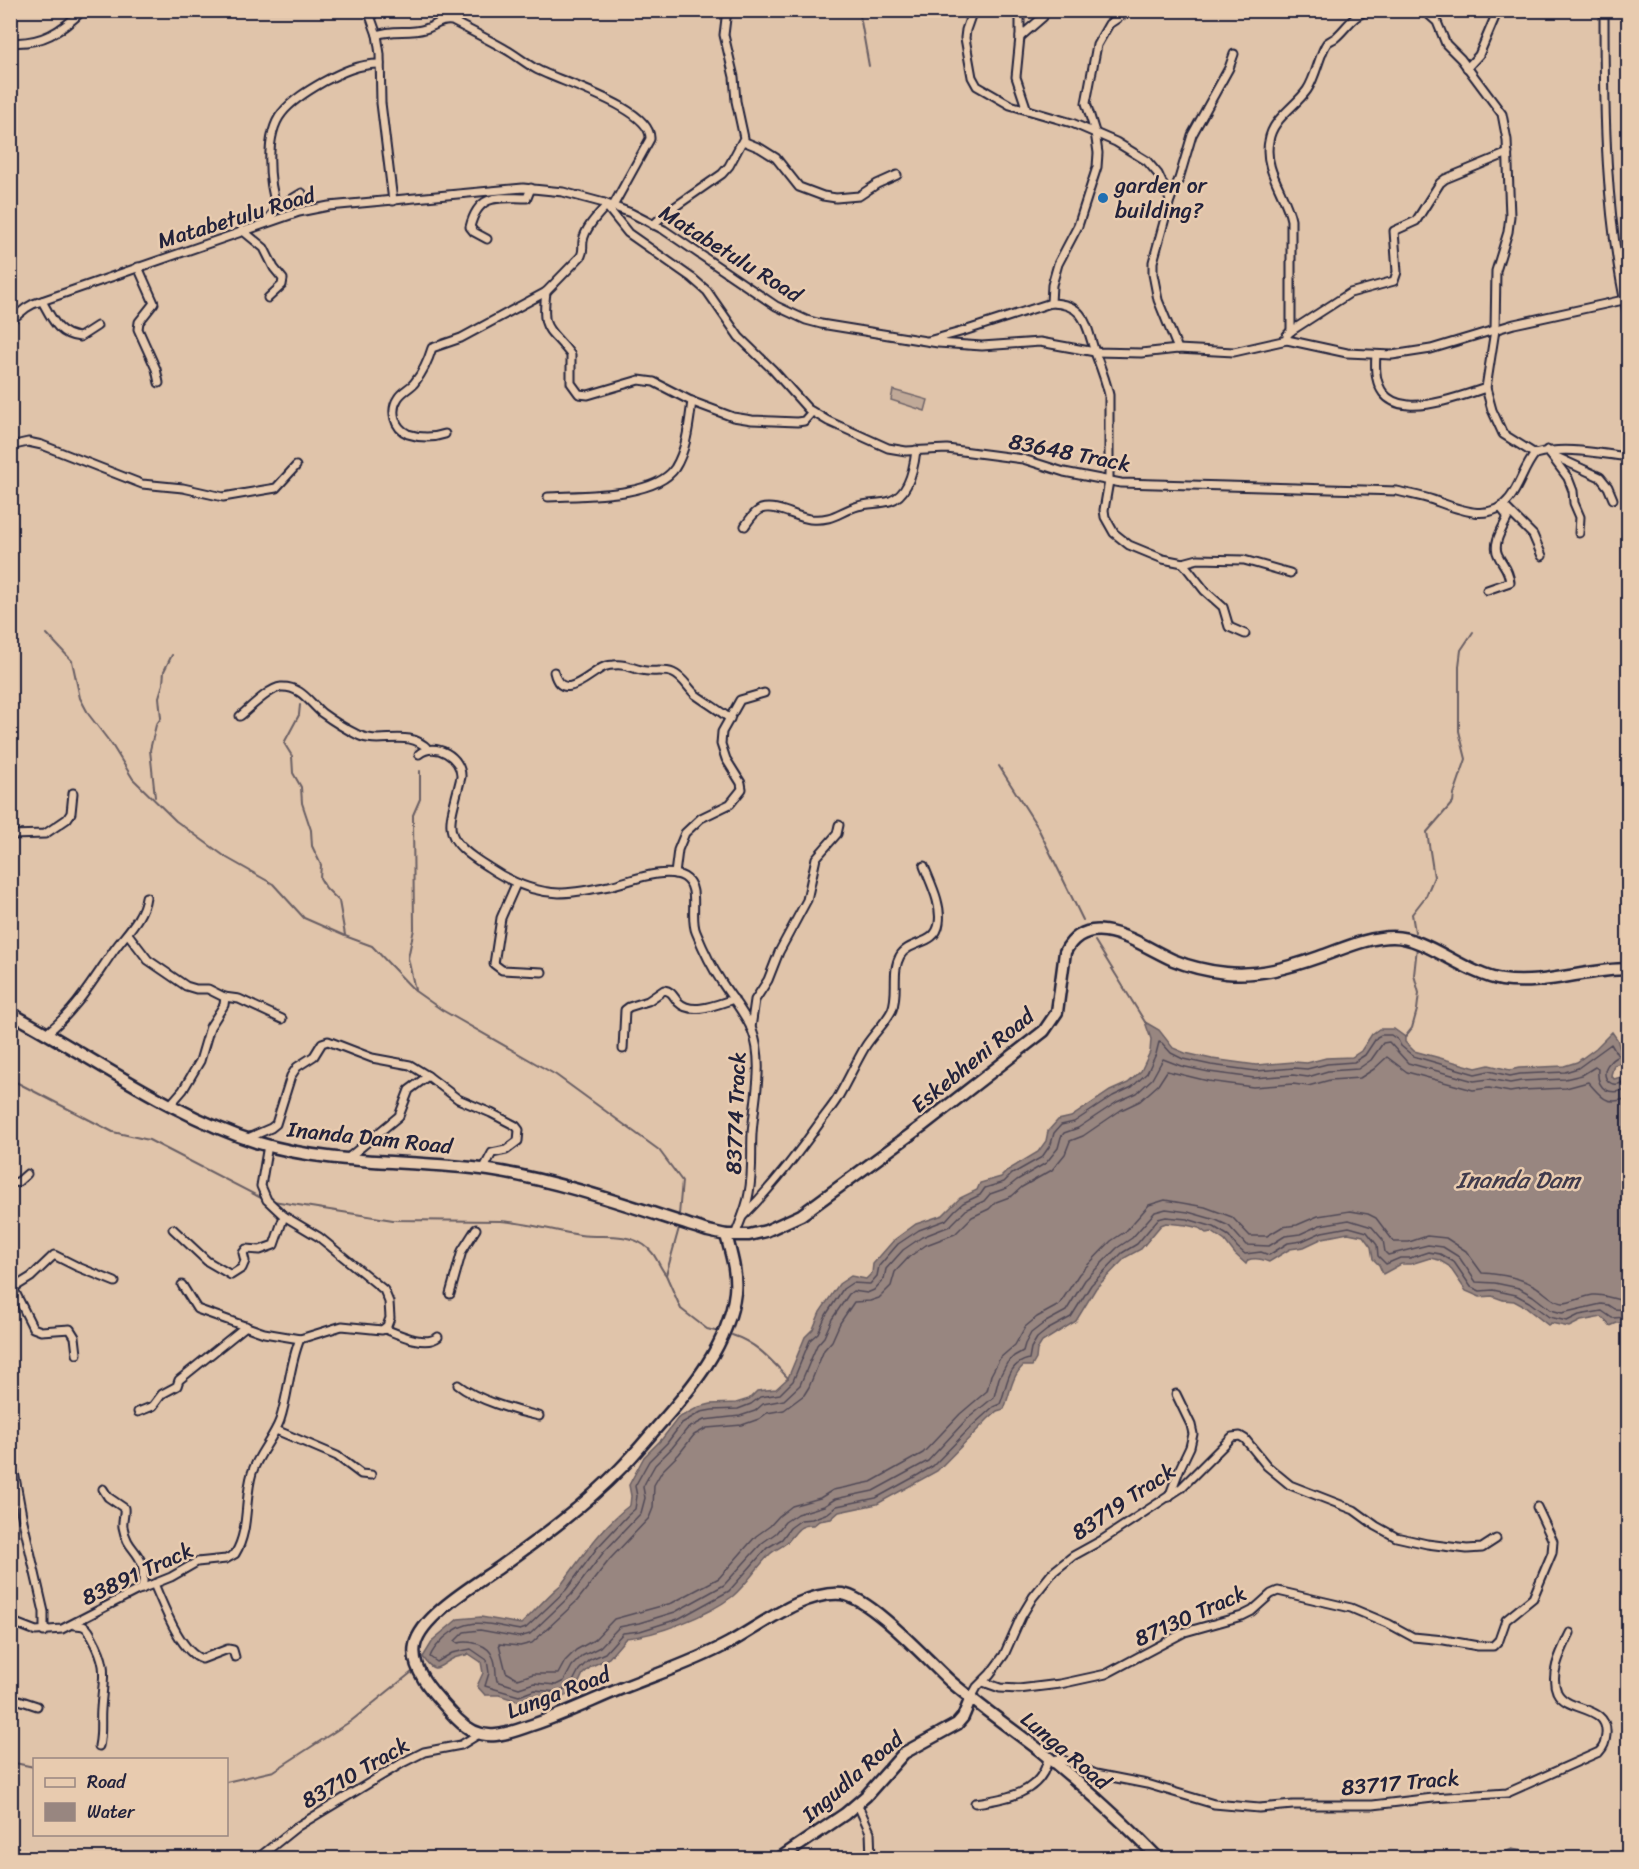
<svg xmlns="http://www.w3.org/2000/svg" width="1639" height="1869" font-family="Sriracha,sans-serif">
<rect width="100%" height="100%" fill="#e0c4aa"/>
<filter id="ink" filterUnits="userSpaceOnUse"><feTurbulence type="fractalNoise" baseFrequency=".0167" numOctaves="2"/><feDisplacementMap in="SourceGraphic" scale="12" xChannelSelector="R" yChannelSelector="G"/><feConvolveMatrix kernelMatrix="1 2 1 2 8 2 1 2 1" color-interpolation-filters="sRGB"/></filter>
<g filter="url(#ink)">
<polygon fill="#c0a998" stroke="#71666a" stroke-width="1.5" points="893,390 928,400 925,411 891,400"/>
<g fill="#988680" stroke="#695e64" stroke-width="1.5">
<path d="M1145,1022l14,8 14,18 12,5 27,6 44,6 38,-3 13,1 19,-5 26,-1 9,-6 11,-17 7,-5h15l11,8v5l9,9 26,7 36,10 13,-3 21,5 9,-2 45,-2 13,-4 19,-14 16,-16 5,7 3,10 8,3v9l-14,4 -3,10 3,4 7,-2 5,-6h2v252h-11l-7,3 -8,-9 -21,4 -12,6 -18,-4 -3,2 -23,-18 -11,-6 -11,-1 -11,-4 -12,1 -14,-6 -17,-25 -10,-6 -9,-2 -19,6h-10l-18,10 -4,-9 -6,-6 -2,-12 -8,-11 -15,-3 -25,5 -19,9 -14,2 -21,13c-7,-3 -14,-5 -21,-2l-2,4 -11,-10 -10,-13 -13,-9 -6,1 -7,-5 -13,-3 -20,-2 -5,2 -20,24 -15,8 -30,31 -20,33 -34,21 -5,8 -1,9 -4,7h-9c-12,11 -13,29 -19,43l-7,2 -9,8 -51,52 -60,33 -38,8 -8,7 -12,2 -5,4c-18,-1 -17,9 -29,19 -5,4 -11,6 -15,10 -13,13 -23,30 -37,42 -26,20 -75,39 -107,42l-17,20 -17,8 -9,8 -8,17 -16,8 -23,-3 -16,6 -21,-7h-14l-8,-9 6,-13 -2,-11 -12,-8c-5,2 -10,2 -15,4 -15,7 -18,19 -31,-1l11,-18 24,-20 23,-2 40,7c9,-8 33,-35 40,-39 20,-27 42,-60 69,-80l1,-9 -2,-11 15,-28 18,-18 16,-21 21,-11 12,-3 25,-1 13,-4 8,-8 19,-2 12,-11 17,-41 8,-8 7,-17 19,-28 12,-8 15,3 6,-6 1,-9 21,-24 22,-16 27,-9 17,-17 17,-8 3,-7 21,-6 7,-7 30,-18 8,-11 2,-10 10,-11 13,-3 39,-26 18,-8 13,-12 9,-19 1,-13z"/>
<path d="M1512,1849c15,4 28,0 41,9h-107c10,-4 17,-1 28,-1 13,0 27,-2 38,-8z"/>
</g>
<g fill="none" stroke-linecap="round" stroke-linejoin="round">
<g stroke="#514a57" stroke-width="1.5">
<path d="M1628,1077c-14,18 -32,-1 -18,-15 2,-3 5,-4 8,-6l-7,-12 -33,24 -13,4 -45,2 -10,2 -21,-5 -14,3 -62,-18 -12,-10 -3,-6 -7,-5h-10l-4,2 -12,18 -11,7 -27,2 -20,5 -13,-1 -38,3 -45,-6 -28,-6 -12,-6 -9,-10 -3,-1 -3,12 -9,19 -15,14 -19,9 -39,26 -13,3 -7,8 -3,11 -9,13 -30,17 -8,8 -19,6 -5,7 -17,8 -8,7 -9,10 -27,10 -21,14 -19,22 -2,10 -7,8 -18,-1 -9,6 -17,26 -8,18 -8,7 -17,41 -13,13 -20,3 -9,7 -13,5 -26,1 -11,2 -19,11 -15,20 -18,18 -9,16 -5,9 2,10 -2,13 -8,7 -30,32 -31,42 -40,38 -6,2c-32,-6 -50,-15 -76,8 -6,6 -12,12 -14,19l7,5 15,-9 19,-4 16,11 2,13 -4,13 34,10 16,-6 23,2 12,-5 9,-17 10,-10 16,-7 18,-20 17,-2 38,-12 51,-28 38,-43 15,-9 8,-11 11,-8 11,-1 16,-6 9,-7 39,-8 42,-23 15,-9 39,-40 21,-19 7,-3c8,-19 6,-40 29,-45l2,-11 6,-10 10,-8 24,-13 20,-32 31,-32 15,-9 21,-25 8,-2 21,2 27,8 15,9 8,11 8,7 16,-2 8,3 19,-12 14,-2 20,-9 27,-5 18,5 10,13 1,11 8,8 14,-6h10l18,-6 12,2 14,8 17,25 9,4 13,-1 23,5 13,7 20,15 18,4 12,-6 23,-4 10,7 16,-1"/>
<path d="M1628,1088c-17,8 -32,3 -30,-19l-3,-2 -13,8 -17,4 -44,2 -11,2 -21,-4 -15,2 -66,-18 -19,-21 -6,1 -12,17 -13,9 -30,2 -20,6 -15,-2 -39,3 -45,-6 -28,-6 -18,-7 -11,20 -15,14 -20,9 -39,26 -14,5 -3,4 -3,11 -12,15 -29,17 -10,8 -17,6 -6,7 -17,8 -17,17 -28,11 -19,13 -17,19 -2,10 -10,11 -7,3 -14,-2 -4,3 -17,25 -8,18 -7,8 -17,40 -16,15 -21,4 -8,7 -15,5 -36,4 -17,9 -15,19 -17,17 -9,16 -3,6 2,11 -4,15 -38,40 -32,42 -41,39 -11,3 -39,-7 -16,2 -9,9 3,2c12,-3 30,1 35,14 4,8 2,17 4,24l22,7 15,-5 22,2 8,-4 8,-15 10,-10 18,-9 19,-20 20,-4 36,-11 49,-27 38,-42 14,-10 9,-11 12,-8 27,-8 11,-7 38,-8 55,-30 38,-41 28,-23 5,-19 8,-15 7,-7 9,-5 2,-7 6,-11 13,-10 22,-12 19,-31 32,-32 15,-10 23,-26 11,-3 22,3 28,8 13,6 17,19 23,1 16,-10 15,-2 20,-9 29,-5 23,7 11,13 2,12 3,3 40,-10 15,2 16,10 17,25 19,1 24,5 14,8 18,14 11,3 39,-9 7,1 6,4 14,1"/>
<path d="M1628,1098c-23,8 -26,-1 -40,-16l-22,6 -44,2 -12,2 -21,-4 -16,2 -66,-18 -20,-15 -13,12 -14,9 -30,2 -22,6 -15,-2 -40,3 -45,-6 -41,-10 -9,14 -18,16 -19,9 -38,26 -13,5 -5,13 -13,16 -30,17 -10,9 -16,6 -7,7 -17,8 -17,17 -29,11 -17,12 -14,15 -4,14 -12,12 -9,3 -16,1 -14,21 -8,18 -8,9 -15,37 -5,8 -20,15 -17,3 -8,6 -17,6 -35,3 -13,7 -15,19 -17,17 -8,14 -1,23 -4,10 -39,41 -33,42 -45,42 -12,3 -21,-2 7,28 12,7 15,-5h25l7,-13 11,-11 18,-10 20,-21 58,-16 47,-25 37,-42 14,-10 9,-10 13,-10 28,-8 13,-8 38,-8 52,-29 37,-39 27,-23 4,-16 9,-17 15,-13 10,-18 12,-10 22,-12 20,-31 32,-33 15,-10 23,-26 16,-5 40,7 27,10 18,19h17l15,-9 15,-2 21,-9 32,-5 18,3 8,4 18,24h15l18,-6 19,2 20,13 16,22c18,1 37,4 53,13 9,5 16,15 27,17 6,1 22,-7 31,-8 13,-1 23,6 35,6"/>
</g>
<g stroke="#695e64" stroke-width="2">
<polyline points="859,10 869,66"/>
<polyline points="47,634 72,661 80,698 89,715 112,745 133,779 176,821 227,858 273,884 304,918 345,936 372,946 415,991 442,1010 556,1075 659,1150 682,1181 679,1215"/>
<polyline points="300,705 299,715 284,743 292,756 293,773 301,787 302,803 311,830 312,846 321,865 320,878 326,888 339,901 345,935"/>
<polyline points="999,766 1037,826 1083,920"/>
<polyline points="155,797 150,750 156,725 161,718 159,697 163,684 164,671 172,655"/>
<polyline points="1415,932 1412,914 1426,896 1434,877 1427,832 1453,802 1454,794 1466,759 1459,731 1459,666 1461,650 1473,632"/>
<polyline points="1095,941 1145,1022"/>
<polyline points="415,990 408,958 414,929 413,815 420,799 420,771"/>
<polyline points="1405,1037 1412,1028 1417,1010 1419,993 1414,975 1417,947"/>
<polyline points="10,1079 113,1132 149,1140 265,1200"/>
<path d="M273,1201l120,19 108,1c27,2 53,10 79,14 22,3 45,-3 64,10 12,8 14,20 22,30"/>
<polyline points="679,1228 666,1275 681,1309 707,1329 719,1332"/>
<path d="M732,1335c25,8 39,25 56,43"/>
<polyline points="10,1762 34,1767"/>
<polyline points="226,1782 274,1771 351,1721 412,1672"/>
</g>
<g stroke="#22223b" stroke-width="11">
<g id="street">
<polyline points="368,10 377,35 380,54 381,103 393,201"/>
<polyline points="973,10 966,30 965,38 972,77 977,86 1010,105 1072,123 1116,142 1147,161 1158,174 1170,200 1153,262 1153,274 1158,300 1178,349"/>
<polyline points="1020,10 1020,37 1016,77 1027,110"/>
<path d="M1130,10l-21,14 -12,21 -11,58 9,29 3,21 -1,14 -19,59 -20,38 -6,21 -1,18c37,1 35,25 45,52 5,13 10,26 13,40v86l-5,29 1,7 9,16 15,12 34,14 20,4 15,-4 46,1 46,13"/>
<polyline points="1419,10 1428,14 1437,22 1446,44 1461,59 1502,114 1507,140 1510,216 1508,232 1496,271 1495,330 1486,388 1492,410 1503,434 1535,454"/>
<path d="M1604,10c0,102 1,206 24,306"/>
<path d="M377,35c16,-6 32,-1 48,-6 10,-3 16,-10 27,-8 17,9 36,18 53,28 11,6 20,14 31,20 24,13 116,39 114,70l-37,67"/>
<polyline points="1020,37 1043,17"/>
<path d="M10,42c31,3 52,-11 73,-32"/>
<polyline points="1467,68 1479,55 1498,10"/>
<polyline points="743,141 760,148 776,158 799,187 823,196 836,198 859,196 877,184 897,175"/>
<polyline points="1170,200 1179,179 1192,135 1229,68 1234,54"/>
<path d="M604,203l24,30 64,45 15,13 32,46 34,33 35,39 20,12 60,27 18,3 41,-2 76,10 41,13 57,11 276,8c12,3 25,5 36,9 25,9 57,24 77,-2 10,-13 14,-31 25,-44 30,-8 62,-1 93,3"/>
<path d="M277,208c-8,-24 -13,-73 5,-95 10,-13 27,-23 41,-31 19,-10 35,-18 57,-18"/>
<polyline points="266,222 277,208 302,193"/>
<polyline points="653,225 666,213 722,174 729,166 744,138 736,101 734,77 724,35 727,10"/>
<polyline points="242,230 264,248 274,268 283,279 282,285 268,298"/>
<path d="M487,239l-13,-7 -4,-5c9,-35 29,-29 57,-29l4,-10"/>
<polyline points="138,267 154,303 139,322 138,329 156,369 159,383"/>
<path d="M546,292c-5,42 3,34 25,63v28l8,11 9,1 51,-15 15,2 39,20 40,15 19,3 45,2 7,-1 8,-9"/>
<path d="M42,301c10,18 16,34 38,36l17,-11"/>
<polyline points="10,321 26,308 33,304 299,212 329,206 523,188 563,192 604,203 631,213 664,230 776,306 806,320 821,324 938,343 982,346 1040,342 1095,352 1141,353 1178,349 1234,352 1287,340 1347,353 1392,355 1431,349 1514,324 1628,299"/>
<path d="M1291,331v-111c-5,-26 -28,-50 -22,-79 3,-22 26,-34 38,-51 9,-13 13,-38 20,-47 2,-2 5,-3 8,-5 12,-10 18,-24 35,-28"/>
<polyline points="1287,340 1287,335 1291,331 1350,293 1394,281 1397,272 1394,231 1416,221 1440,183 1445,179 1508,153"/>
<polyline points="928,341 964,331 1051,303"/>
<path d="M1376,355c-7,76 67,47 110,33"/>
<path d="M445,434c-12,4 -25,4 -37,0 -14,-6 -18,-24 -10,-36 4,-7 13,-10 17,-16 9,-11 13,-21 17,-34l29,-10 85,-46 35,-36c3,-6 1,-9 2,-15 2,-13 15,-26 23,-35"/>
<polyline points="10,446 28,442 42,445 142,484 183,488 223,497 276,488 296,466"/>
<polyline points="1547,450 1568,478 1573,491 1574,503 1580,517 1579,533"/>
<polyline points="1550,454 1600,477 1608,487 1613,499"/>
<path d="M548,497c32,-2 107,1 127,-29 12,-19 14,-45 17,-67"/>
<polyline points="1505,507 1533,535 1542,556"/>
<path d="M745,526c4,-6 9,-14 16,-17 14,-5 34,8 49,10 24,2 28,-7 48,-13 10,-3 22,-2 32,-5 19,-6 24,-33 26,-51"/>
<polyline points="1183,563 1205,591 1223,607 1229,627 1245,634"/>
<path d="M1487,590l23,-8c-2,-15 -7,-16 -12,-27 -6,-12 5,-27 10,-38l-7,-9"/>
<path d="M554,672c7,29 30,7 43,-1 5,-4 11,-6 17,-6 11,-2 17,3 27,5 10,3 22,-1 32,3 10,4 15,15 23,22 11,8 23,15 34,24"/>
<path d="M240,716c9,-7 29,-28 41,-29 20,-1 28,15 41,26 11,8 24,16 36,22 23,11 50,-7 70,14"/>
<path d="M419,754c16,-13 43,3 42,23 -12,51 -23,59 27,90 22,15 44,25 71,26 16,0 34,-4 50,-7 19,-4 56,-20 75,-9 17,10 5,39 12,55 7,17 15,34 25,49 10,16 23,31 31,49 13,33 2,70 0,104 -1,19 1,39 -3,59 -2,14 -9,29 -14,42"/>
<polyline points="10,835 45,834 67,819 71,813 73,793"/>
<polyline points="675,874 678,850 685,833 701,818 730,804 742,789 741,783 726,759 721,744 722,732 740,700 764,693"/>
<polyline points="516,884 501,918 494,964 502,970 542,972"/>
<polyline points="128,934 148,960 186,986 196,989 208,989 224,997 239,999 282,1019"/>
<polyline points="751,1028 755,1000 768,980 779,952 807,900 816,858 837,834 839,825"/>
<path d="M47,1033c28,-22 45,-51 65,-80 12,-18 31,-34 34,-56"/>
<path d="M623,1049l2,-39 4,-3 19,-6 16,-11c8,1 9,6 14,12 14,14 40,2 56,-3"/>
<polyline points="170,1105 183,1090 200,1061 210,1027 224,1005 225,997"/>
<polyline points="248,1138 271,1128 276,1124 291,1076 297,1067 314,1056 322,1043 328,1041 372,1058 410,1065 428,1076 458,1099 491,1113 516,1126 519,1130 518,1141 506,1150 492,1153 483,1170"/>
<polyline points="348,1158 399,1116 409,1090 428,1076"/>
<polyline points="10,1183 18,1182 27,1174"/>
<path d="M743,1216c30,-30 54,-61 78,-95 5,-7 11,-14 16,-22 10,-17 18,-35 28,-52 8,-13 20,-23 27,-37 7,-17 -1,-38 8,-54 9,-16 36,-10 39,-33 3,-19 -9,-41 -15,-57"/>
<polyline points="173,1229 207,1261 231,1275 242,1268 245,1261 243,1253 246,1249 260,1250 274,1245 284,1216"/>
<polyline points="182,1285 197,1309 264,1333 300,1339 342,1326 382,1330 387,1326 390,1318 389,1302 384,1290 319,1237 284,1216 267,1200 261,1186 268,1145"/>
<polyline points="13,1288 33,1328 41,1331 70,1329 75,1337 77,1354"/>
<polyline points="10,1290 31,1277 54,1255 78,1267 115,1282"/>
<polyline points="450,1294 462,1251 476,1229"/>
<path d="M385,1329c15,6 40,18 53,8"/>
<path d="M458,1385c19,15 58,26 81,31"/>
<polyline points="138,1412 153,1406 162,1394 177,1386 179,1380 246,1326"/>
<polyline points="276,1430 337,1456 361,1474 371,1475"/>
<polyline points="10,1450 23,1521 44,1612 44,1632"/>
<path d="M103,1489l5,8 16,11c1,7 -2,13 -1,19 5,29 26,23 19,62"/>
<polyline points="1169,1497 1180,1468 1190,1447 1193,1434 1191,1425 1176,1394"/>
<path d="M154,1584c9,20 26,68 48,75l26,-10 5,1 2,7"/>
<path d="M10,1621l26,10 26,-2 74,-38 35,-14 26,-15 29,-3 9,-5c15,-24 9,-55 17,-81 6,-19 21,-34 28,-53 9,-27 9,-55 20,-81"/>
<path d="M75,1625c10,0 13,3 17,12 17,30 11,40 9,72 -1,12 1,24 -2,37"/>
<polyline points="983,1682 1000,1688 1019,1689 1060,1684 1106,1674 1185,1632 1242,1616 1252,1611 1271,1594 1278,1591 1351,1608 1389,1624 1413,1637 1444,1640 1478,1646 1493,1646 1499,1640 1506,1620 1533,1598 1552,1553 1553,1541 1537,1507"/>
<polyline points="10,1697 37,1706"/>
<polyline points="971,1698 977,1687 990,1674 1004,1655 1021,1617 1033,1597 1053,1572 1073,1556 1102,1540 1181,1488 1232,1437 1240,1436 1245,1439 1267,1466 1290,1485 1354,1510 1376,1526 1396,1537 1427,1544 1467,1549 1482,1548 1496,1539"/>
<path d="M1052,1762l5,-3h4l35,15 51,10 67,20 45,4 34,-3h80l60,-7 74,-5 92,-41c5,-5 6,-9 7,-17 3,-31 -39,-22 -49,-43 -8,-19 5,-42 13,-59"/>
<polyline points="857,1803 870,1832 871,1858"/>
<path d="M975,1803c30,-4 67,-9 73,-45"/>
<polyline points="258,1858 298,1826 404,1762 424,1752 461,1745 479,1734"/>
</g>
</g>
<g stroke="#22223b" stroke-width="15">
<g id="secondary">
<path d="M10,1013c83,44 160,102 249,130 75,23 154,16 230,27 73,11 149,39 219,61l18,4h23l17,-4 35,-16 121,-89 122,-95 13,-19 8,-60c24,-46 76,-6 108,8 17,7 35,11 53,13 32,3 62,-5 93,-16 24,-8 48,-20 74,-20 33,0 72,37 109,43 42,6 84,-11 126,-11"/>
<path d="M726,1235c5,19 11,37 9,57 -6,52 -43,96 -76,133 -13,15 -25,30 -39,44 -36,37 -78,68 -120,98 -24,17 -79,49 -85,78 -6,27 26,56 42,74 11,11 23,18 39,16 12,-1 24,-6 36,-10 30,-10 59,-24 88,-36 37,-15 74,-27 109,-46 31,-17 76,-53 113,-49 29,4 85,66 108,87 28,24 59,46 88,68 42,34 83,70 120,109"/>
<polyline points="780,1858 845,1814 866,1796 904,1753 957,1724 963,1717 971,1698"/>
</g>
</g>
<use href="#street" stroke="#e8cbaf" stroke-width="7"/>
<use href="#secondary" stroke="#e8cbaf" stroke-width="10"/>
</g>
</g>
<circle fill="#1f6fb2" stroke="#e8cbaf" stroke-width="2" cx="1103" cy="198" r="6"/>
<g text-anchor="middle" stroke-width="5" stroke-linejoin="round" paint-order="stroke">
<g font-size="22" fill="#22223b" stroke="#e8cbaf" text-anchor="start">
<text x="1115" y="193">garden or<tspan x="1115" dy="25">building?</tspan></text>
</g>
<g font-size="22" fill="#22223b" stroke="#e8cbaf">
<text transform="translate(236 217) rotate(-17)" y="8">Matabetulu Road</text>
<text transform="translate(731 253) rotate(32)" y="8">Matabetulu Road</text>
<text transform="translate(1070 452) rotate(11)" y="8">83648 Track</text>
<text transform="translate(972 1060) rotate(-39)" y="8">Eskebheni Road</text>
<text transform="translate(735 1113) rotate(-88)" y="8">83774 Track</text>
<text transform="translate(370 1137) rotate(6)" y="8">Inanda Dam Road</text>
<text transform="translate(1123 1501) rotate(-34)" y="8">83719 Track</text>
<text transform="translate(137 1573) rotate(-25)" y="8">83891 Track</text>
<text transform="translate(1190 1615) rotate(-24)" y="8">87130 Track</text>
<text transform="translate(558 1692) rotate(-21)" y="8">Lunga Road</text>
<text transform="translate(1066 1750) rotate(40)" y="8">Lunga Road</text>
<text transform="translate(355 1772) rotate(-30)" y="8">83710 Track</text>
<text transform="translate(852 1776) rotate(-41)" y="8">Ingudla Road</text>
<text transform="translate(1400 1782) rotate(-5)" y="8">83717 Track</text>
</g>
<g font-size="24" font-style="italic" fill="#403b4c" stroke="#e8cbaf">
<text x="1518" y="1188">Inanda Dam</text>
</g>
</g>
<rect width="1639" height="1869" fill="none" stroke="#e8cbaf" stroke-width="36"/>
<rect x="18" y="18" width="1603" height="1833" fill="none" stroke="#22223b" stroke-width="2" filter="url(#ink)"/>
<rect x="33" y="1758" width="195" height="78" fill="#e8cbaf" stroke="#998781" stroke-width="1.5"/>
<rect x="45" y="1778" width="30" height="9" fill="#e8cbaf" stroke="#998781" stroke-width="1.5"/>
<text x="87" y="1788" font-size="18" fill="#22223b">Road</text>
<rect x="45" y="1803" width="30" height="18" fill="#988680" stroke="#998781" stroke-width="1.5"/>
<text x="87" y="1818" font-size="18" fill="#22223b">Water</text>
</svg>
